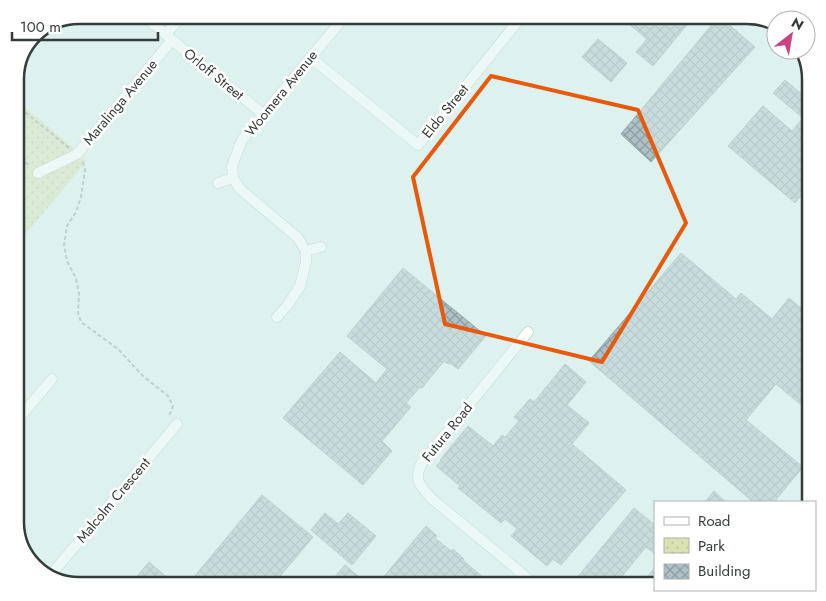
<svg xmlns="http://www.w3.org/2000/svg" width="826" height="601" font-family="Jost,sans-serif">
<defs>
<pattern id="park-dots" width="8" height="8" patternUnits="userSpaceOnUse" patternTransform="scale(1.25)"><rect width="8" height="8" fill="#dae1b3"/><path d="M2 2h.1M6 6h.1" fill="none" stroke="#bcc29b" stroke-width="1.8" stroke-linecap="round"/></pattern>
<pattern id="building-cross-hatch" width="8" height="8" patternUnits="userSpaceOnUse" patternTransform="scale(1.25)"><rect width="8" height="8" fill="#afc1c7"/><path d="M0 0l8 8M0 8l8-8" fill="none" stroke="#8f9ea3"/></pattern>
</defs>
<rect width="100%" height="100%" fill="#ddf2ee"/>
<polygon fill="url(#park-dots)" points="15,99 70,145 85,160 85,163 15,247"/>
<g fill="url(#building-cross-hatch)" stroke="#96a8ad">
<polygon points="618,15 695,15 653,66 636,52 647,39"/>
<polygon points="719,16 755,47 651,162 621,134"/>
<polygon points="598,39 627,63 611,82 582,57"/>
<polygon points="785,80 811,102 811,125 810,125 800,137 811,147 811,183 795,203 728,146 763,106 792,131 803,118 773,93"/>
<polygon points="681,253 736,299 741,293 772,319 789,298 811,316 811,413 776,384 746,420 803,467 774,502 753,502 589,361"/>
<polygon points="403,268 486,336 458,369 450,363 448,364 444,361 422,388 420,387 406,403 411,407 382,441 392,451 363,485 283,418 340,352 376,383 387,369 347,336"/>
<polygon points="811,275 811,294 802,286"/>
<polygon points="565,364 586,382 567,405 589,423 572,444 626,490 561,565 553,559 547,566 511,536 517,529 505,519 501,523 458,488 460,486 436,466 441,461 440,460 468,426 493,446 502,435 505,437 519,421 514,417 530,399 534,402"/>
<polygon points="714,491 726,502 705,502"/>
<polygon points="262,495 313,537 272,586 205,586 194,577"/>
<polygon points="634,508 655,525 655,554 646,547 614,586 585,586 576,579"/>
<polygon points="325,513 338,524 348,513 376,536 352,565 311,530"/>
<polygon points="426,526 437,536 435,538 451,551 453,549 464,559 463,560 493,586 376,586"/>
<polygon points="149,562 177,586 129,586"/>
<polygon points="345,565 370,586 327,586"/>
<polygon points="655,567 655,586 640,586"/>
</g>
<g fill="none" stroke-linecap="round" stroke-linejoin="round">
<g stroke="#acbfbc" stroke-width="11">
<g id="minor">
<polyline points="143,15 172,40 263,114"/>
<polyline points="166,34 182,15"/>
<polyline points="310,57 418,145 523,15"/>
<polyline points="38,173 77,154 172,40"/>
<polyline points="218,183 233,178"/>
<polyline points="306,251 321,247"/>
<polyline points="277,317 287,306 300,286 306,261 306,251 298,238 240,189 233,178 232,166 242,140 346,15"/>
<path d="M528,332l-107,132c-7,17 -1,21 10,34l106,88"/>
<polyline points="15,423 52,379"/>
<polyline points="50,576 177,424"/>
</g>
</g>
<g stroke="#99a9a6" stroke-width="2" stroke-dasharray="4 2.5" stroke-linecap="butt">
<polyline points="20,109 25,112 69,148"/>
<polyline points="15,147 22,138 25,124 20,109 15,106"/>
<polyline points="15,154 30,166"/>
<polyline points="83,162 85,170 81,197 76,212 67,226 64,245 67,261 76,278 79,294 78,313 81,322 118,349 143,376 168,396 173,406 169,417"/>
</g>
<use href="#minor" stroke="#fff" stroke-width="10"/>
</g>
<path d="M0 0H826V601H0ZM491,76l147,34 48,113 -84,139 -157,-38 -32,-147z" fill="#ddf2ee" fill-opacity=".55" fill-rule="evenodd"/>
<path fill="none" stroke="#e8590c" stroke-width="4" stroke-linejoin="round" d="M491,76l147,34 48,113 -84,139 -157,-38 -32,-147z"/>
<g text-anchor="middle" stroke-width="5" stroke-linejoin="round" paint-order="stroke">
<g font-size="14" fill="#343c3a" stroke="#fff">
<text transform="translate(214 74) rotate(39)" y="5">Orloff Street</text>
<text transform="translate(281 93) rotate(-51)" y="5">Woomera Avenue</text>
<text transform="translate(120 102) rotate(-50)" y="5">Maralinga Avenue</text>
<text transform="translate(445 111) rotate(-51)" y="5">Eldo Street</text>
<text transform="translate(447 432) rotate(-51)" y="5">Futura Road</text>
<text transform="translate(113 500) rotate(-50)" y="5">Malcolm Crescent</text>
</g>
</g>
<path d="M0 0H826V601H0ZM79 24H747A55 55 0 0 1 802 79V522A55 55 0 0 1 747 577H79A55 55 0 0 1 24 522V79A55 55 0 0 1 79 24Z" fill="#fff" fill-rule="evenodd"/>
<path fill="none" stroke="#343c3a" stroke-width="2.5" d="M79 24H747A55 55 0 0 1 802 79V522A55 55 0 0 1 747 577H79A55 55 0 0 1 24 522V79A55 55 0 0 1 79 24Z"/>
<rect x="654" y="501" width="162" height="90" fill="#ffffff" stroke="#aeb1b0"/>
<rect x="664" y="517" width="25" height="8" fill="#ffffff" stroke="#aeb1b0"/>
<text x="698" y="526" font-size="15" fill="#343c3a">Road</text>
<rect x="664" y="538" width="25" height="15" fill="url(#park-dots)" stroke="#aeb1b0"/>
<text x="698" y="551" font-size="15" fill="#343c3a">Park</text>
<rect x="664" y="564" width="25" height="15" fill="url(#building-cross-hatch)" stroke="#aeb1b0"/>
<text x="698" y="576" font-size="15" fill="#343c3a">Building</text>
<g transform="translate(791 35) rotate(31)"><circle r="24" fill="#ffffff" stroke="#aeb1b0"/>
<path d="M0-4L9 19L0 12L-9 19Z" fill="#ca4383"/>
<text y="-8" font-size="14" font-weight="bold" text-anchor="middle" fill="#343c3a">N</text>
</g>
<path d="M12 32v8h146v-8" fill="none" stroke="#343c3a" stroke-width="2.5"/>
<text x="20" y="32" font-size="15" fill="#343c3a" stroke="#ffffff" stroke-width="4" paint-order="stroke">100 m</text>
</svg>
